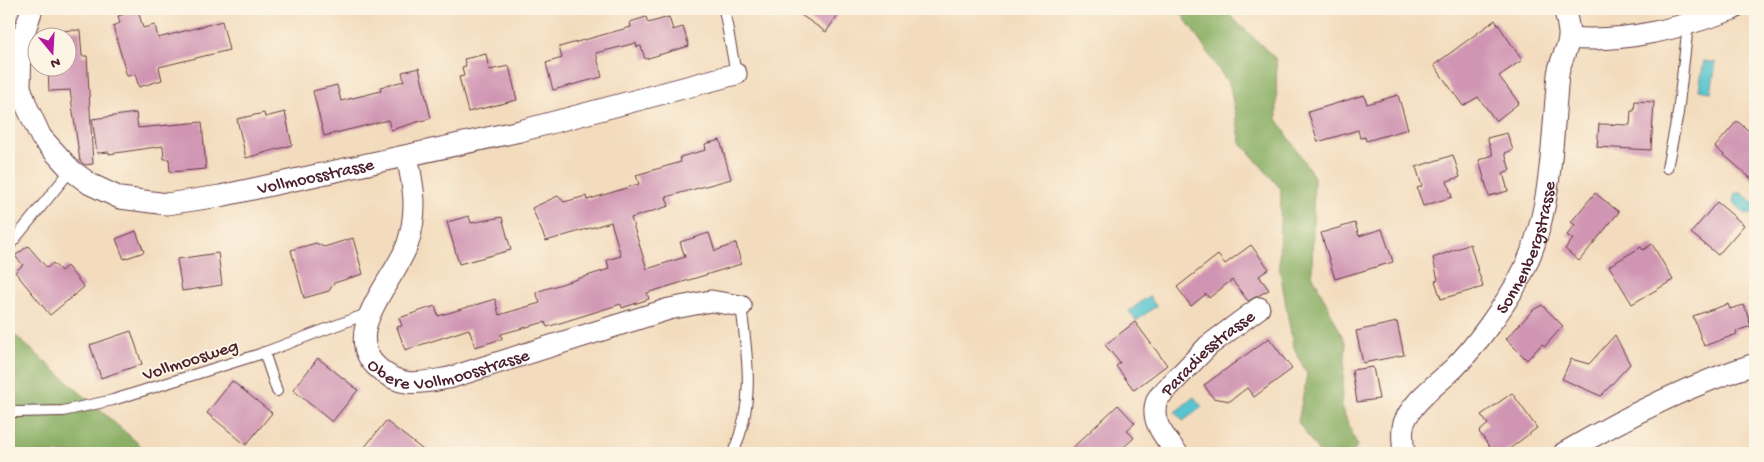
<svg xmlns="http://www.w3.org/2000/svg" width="1764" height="462" font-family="'Gochi Hand',sans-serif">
<rect width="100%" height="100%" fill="#fcf5e5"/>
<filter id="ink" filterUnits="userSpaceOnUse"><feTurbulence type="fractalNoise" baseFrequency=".02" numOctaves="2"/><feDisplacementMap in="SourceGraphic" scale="10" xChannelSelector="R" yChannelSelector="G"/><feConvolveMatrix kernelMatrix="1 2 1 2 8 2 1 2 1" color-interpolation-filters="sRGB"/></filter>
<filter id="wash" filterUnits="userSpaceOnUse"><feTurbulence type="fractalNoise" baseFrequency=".0096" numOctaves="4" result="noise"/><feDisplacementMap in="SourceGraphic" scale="20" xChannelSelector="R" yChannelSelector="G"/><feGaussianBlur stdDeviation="1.12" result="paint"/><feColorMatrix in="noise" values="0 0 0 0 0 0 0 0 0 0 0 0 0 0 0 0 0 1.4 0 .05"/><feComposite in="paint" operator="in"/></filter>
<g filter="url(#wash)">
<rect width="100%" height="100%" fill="#f3dcbd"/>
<g fill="#8aaf65" stroke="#6a6748">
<polygon points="1181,9 1223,9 1276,59 1277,119 1314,177 1312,274 1346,344 1341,406 1357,445 1353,453 1319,453 1298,422 1307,374 1293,346 1279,265 1281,189 1241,143 1230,86 1179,10"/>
<polygon points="9,330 149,453 9,453"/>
</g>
<g fill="#58c5cf" stroke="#51727d">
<polygon points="1704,61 1716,63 1711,92 1699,90"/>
<polygon points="1735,193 1741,193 1755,204 1755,210 1752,214 1746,214 1733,202"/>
<polygon points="1149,296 1156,306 1136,321 1129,311"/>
<polygon points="1194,397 1202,407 1183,421 1175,412"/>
</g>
<g id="blocks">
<g fill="#d095b3">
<polygon points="792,9 842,9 826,32"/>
<polygon points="138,10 143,28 155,25 158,38 222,21 229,50 159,67 162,80 139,87 135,74 127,76 113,26 120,23 118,16"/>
<polygon points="646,17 648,23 669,17 673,30 683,27 689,46 645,59 641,46 637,47 636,43 596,53 602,77 553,90 546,63 562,58 559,47 631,27 630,22"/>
<polygon points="1495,20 1522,60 1499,76 1519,103 1496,121 1478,97 1463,106 1434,65"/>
<polygon points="80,30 82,56 87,56 93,164 85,165 80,161 70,90 49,91 48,68 68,68 68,38 50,38 49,31"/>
<polygon points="486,54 489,70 509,66 517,100 468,112 459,77 464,76 462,67 466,66 464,59"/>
<polygon points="419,68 431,118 391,130 388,120 324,136 313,91 337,85 341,101 381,91 380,87 404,81 402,72"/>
<polygon points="1364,95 1367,104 1398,95 1408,129 1366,141 1365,137 1360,138 1358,130 1318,142 1308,112"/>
<polygon points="1635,101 1654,102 1651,150 1597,147 1599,124 1630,125 1631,111 1634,111"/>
<polygon points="285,112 292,145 246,158 237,119 264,113 265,117"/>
<polygon points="136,113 138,128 202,122 206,169 170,172 169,159 164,159 163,146 109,154 109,152 97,153 92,119"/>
<polygon points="1737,121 1755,136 1755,182 1715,147"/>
<polygon points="1507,133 1513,150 1505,153 1510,170 1503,173 1508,191 1489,196 1479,160 1493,155 1487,138"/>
<polygon points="720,140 731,179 666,197 669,206 631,218 647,269 685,257 680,242 709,233 715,251 736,243 741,264 647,293 649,299 622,308 621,304 547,327 545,322 501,334 502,339 475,347 469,329 405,350 397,327 402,326 399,318 435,306 438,316 495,299 499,315 540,303 536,292 609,269 607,260 621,256 611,222 546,241 532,208 558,196 564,202 586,196 587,200 639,184 636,175 681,162 680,157 706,150 705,144"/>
<polygon points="1453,155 1460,177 1447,181 1452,197 1423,206 1417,188 1422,186 1416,167"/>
<polygon points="1595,193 1619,212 1579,261 1565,249 1573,239 1567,235 1575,225 1571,222"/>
<polygon points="1717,202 1744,225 1718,255 1691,233"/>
<polygon points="469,216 471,223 502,217 511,250 459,264 447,222"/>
<polygon points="1355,223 1359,236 1382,229 1393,262 1335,279 1321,233"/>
<polygon points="136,231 144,252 124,259 116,239"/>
<polygon points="353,238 363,274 334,283 329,291 304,298 291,250 316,243 324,247"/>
<polygon points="1470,244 1483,287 1441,299 1435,281 1438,280 1433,258"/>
<polygon points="1652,244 1673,280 1632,304 1609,266 1641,247 1643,250"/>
<polygon points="1251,245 1269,269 1259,276 1269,290 1248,301 1232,280 1209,298 1206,294 1191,306 1177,287 1218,255 1225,264"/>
<polygon points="28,246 47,268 53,263 61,271 67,266 84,287 50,315 15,272 23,265 15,256"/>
<polygon points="218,253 222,285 182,291 177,259"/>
<polygon points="1728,304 1730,309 1744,305 1751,326 1736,331 1737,334 1704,346 1693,316"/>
<polygon points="1542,305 1563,326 1545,346 1542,344 1527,360 1506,339 1533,310"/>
<polygon points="1135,322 1167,365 1134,390 1116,366 1120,363 1105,345"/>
<polygon points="1397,322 1404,355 1363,363 1356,331"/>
<polygon points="131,331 142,364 101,378 90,345"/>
<polygon points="1615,335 1630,364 1601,396 1562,379 1571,359 1589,364"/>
<polygon points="1269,338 1292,369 1254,397 1247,388 1230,401 1213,398 1204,385"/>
<polygon points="318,358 358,390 332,422 293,390"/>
<polygon points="1373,367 1379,399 1357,402 1352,370"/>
<polygon points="232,381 272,413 246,445 207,413"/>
<polygon points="1512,393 1537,428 1504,453 1494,453 1479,432 1488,424 1481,415"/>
<polygon points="1118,405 1135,423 1127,430 1134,438 1117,453 1067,453"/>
<polygon points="386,421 427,453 360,453"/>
</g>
</g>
</g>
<g filter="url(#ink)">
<use href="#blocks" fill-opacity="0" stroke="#633b41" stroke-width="1"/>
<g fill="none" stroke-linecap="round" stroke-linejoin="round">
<g stroke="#633b41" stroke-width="12">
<g id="service">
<polyline points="724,9 736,74"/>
<polyline points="1667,168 1678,113 1688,25"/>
<polyline points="9,246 71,170"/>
<polyline points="264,352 277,391"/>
<polyline points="15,412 63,411 113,400 260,354 369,313"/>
<path d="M733,453c22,-50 15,-94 8,-147"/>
</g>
</g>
<g stroke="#633b41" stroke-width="23">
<g id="minor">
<path id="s1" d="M32,9l-11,33 -1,45 7,20 14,30 30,33 19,14 30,14 47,6 53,-8 300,-65 216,-57"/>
<path d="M1569,38c57,5 111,-10 164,-29"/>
<path id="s2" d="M407,156c7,33 11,54 1,87 -11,35 -69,89 -31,124 24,22 42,16 72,11l220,-69 42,-8 30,5"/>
<path id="s3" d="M1177,453c-13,-17 -29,-34 -19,-55l50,-52 51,-38"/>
<path id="s4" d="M1404,453c-1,-9 -3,-21 0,-30 9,-23 34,-39 51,-56 20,-20 46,-57 61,-82 37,-65 35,-138 42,-210 1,-12 9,-24 11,-36 1,-9 -3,-21 -4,-30"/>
<path d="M1564,453c61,-36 124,-68 191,-89"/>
</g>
</g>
<use href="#service" stroke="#fff" stroke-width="10"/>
<use href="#minor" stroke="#fff" stroke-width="21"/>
</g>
</g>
<g text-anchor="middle" stroke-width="4" stroke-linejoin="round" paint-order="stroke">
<g font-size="18" fill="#4a1f2b" stroke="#fcf5e5">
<text dy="6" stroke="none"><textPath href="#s1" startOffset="434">Vollmoosstrasse</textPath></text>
<text dy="6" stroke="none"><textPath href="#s4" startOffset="248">Sonnenbergstrasse</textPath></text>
<text dy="6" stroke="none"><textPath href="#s2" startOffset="302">Obere Vollmoosstrasse</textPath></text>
<text dy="6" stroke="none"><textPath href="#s3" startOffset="129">Paradiesstrasse</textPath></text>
<text transform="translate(190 359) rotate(-18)" y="6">Vollmoosweg</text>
</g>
</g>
<rect width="1764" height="462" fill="none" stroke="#fcf5e5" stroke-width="30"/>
<g transform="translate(52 52) rotate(162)"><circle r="24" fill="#fcf5e5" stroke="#b59f9b"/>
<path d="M0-4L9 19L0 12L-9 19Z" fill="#b5179e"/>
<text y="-8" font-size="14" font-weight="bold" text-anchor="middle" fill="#4a1f2b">N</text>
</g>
</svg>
